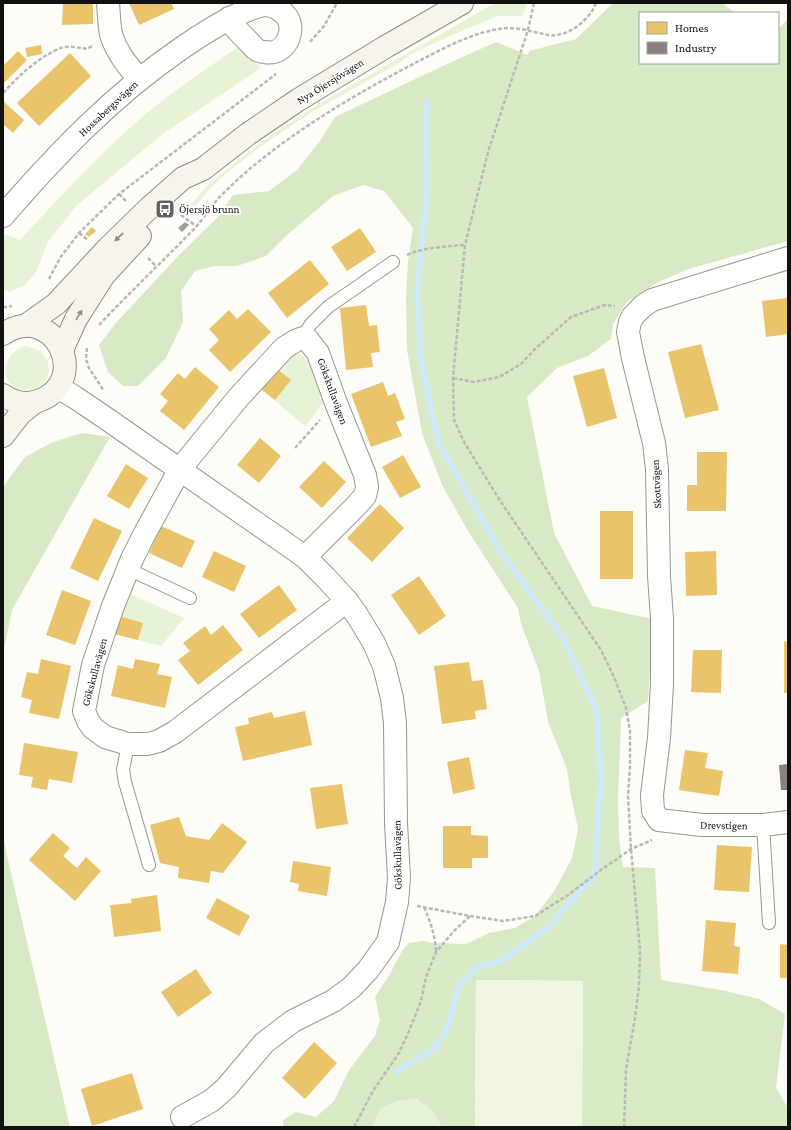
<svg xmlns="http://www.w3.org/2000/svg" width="791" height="1130" font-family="'Crimson Pro',serif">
<rect width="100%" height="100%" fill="#fdfcf7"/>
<g fill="#e7f3d7">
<polygon points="495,3 527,3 524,13 521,16 497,16 450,36 411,54 399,63 310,113 260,147 224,175 207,192 189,214 186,210 208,185 231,166 269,136 322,102"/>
<path d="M238,47l23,21 -97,65 -87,72 -29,37 -12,30 -11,13 -15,7 -7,-3v-51l2,-4 15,6c39,-42 77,-84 120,-121 31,-27 65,-49 98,-72z"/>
<path d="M25,346c32,4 31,42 2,44 -9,0 -14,-3 -19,-9 -8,-15 3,-31 17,-35z"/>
<path d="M298,354c21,8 22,27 28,46l-21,26 -44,-37 26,-31z"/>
<polygon points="128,593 184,618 161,646 114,634"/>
<polygon points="415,1098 432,1110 442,1127 372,1127 381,1108 398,1101"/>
</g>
<g fill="#d8eac5">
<polygon points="613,3 722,3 735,13 640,13 640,63 778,63 778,29 788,19 788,241 689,269 658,282 626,303 613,324 611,339 588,356 557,368 527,397 554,533 592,606 653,619 648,701 621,718 618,799 619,840 623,867 655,868 661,980 721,990 759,999 785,1014 776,1088 788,1108 788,1127 582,1127 583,981 476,980 475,1127 442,1127 432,1110 415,1098 398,1101 381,1108 372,1127 283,1127 283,1120 296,1112 316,1117 334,1101 349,1070 375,1036 380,1020 375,997 390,974 402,951 409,943 423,941 433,943 466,944 489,933 515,928 535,916 555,890 572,858 578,829 570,791 567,769 548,722 539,671 521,624 518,608 468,531 442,485 422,433 407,350 406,297 408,261 413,228 384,191 363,185 333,196 287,235 266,256 237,266 214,266 195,271 181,291 183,322 166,358 138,386 123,386 108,372 99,345 115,324 180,254 217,218 233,195 269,191 297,170 320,141 335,117 445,65 496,42 528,55 529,51 576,39"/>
<polygon points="82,433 110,437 12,610 3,654 3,487 25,457 53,442"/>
<polygon points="3,834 7,856 70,1127 3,1127"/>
</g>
<polygon fill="#f0f6e1" points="476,980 583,981 582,1127 475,1127"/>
<g fill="#e9c46a">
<polygon points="63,3 93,3 93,24 62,25"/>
<polygon points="129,3 171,3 174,9 139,25"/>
<polygon points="41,45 42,54 27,57 25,48"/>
<polygon points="18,51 27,60 3,84 3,66"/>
<polygon points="70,53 91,76 39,126 17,103"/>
<polygon points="3,101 24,120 13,133 3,124"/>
<polygon points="92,227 96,231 89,237 85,234"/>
<polygon points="360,228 376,252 347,271 331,247"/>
<polygon points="310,260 329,284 287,318 268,293"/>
<polygon points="788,298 788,334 766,337 762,301"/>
<polygon points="366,305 369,326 377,325 380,352 371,353 373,367 346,370 340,308"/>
<polygon points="248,309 271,332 230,372 209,350 219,340 209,329 229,310 237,319"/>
<polygon points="701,344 719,410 685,418 668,352"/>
<polygon points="195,367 219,387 184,430 160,411 168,401 160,394 178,373 185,379"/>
<polygon points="604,368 617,418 587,427 573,376"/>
<polygon points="277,369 291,380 275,400 261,389"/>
<polygon points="383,382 388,396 395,393 405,419 396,422 402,436 371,447 351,394"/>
<polygon points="260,438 281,456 259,483 237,465"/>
<polygon points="697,452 727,452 726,511 687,511 687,485 697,485"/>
<polygon points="403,455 421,487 400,498 382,467"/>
<polygon points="324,461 346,482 322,508 299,487"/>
<polygon points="126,464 148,478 129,509 107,496"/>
<polygon points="380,504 404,528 372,562 347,538"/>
<rect x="600" y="511" width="33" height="68"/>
<polygon points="94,518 122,531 98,581 70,568"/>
<polygon points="161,526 195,541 182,568 149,553"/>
<polygon points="214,551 246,566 234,592 202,577"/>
<polygon points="716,551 717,595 686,596 685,552"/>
<polygon points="419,576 446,616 419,635 391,595"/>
<polygon points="279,585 297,610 259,638 240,614"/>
<polygon points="62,590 91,601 75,645 46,635"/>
<polygon points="119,616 143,623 138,640 114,634"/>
<polygon points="223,625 243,650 198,685 178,660 190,651 183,643 205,626 211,635"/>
<polygon points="784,641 788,642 788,693 784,693"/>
<polygon points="693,650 722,650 721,693 691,692"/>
<polygon points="41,659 71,666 59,719 29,713 32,700 21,697 27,672 38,674"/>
<polygon points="135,659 160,664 157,674 172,677 165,708 111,696 118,665 133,669"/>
<polygon points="469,662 472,681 483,680 487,709 475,711 476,719 442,724 434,666"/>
<polygon points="305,711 312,745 243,761 235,727 249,724 248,718 272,712 274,718"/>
<polygon points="24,743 78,752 72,783 49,779 47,790 31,787 33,777 19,775"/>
<polygon points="685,750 708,753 705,768 723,771 719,796 679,790"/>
<polygon points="469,757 475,789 453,794 447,762"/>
<polygon points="342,784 348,824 316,829 310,788"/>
<polygon points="179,817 186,836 209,840 222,823 247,842 223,873 211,871 209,883 178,878 179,867 160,863 150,825"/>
<polygon points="443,826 471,826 471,835 488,836 488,858 472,858 472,868 443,868"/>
<polygon points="53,833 70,848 63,856 77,868 86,857 101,871 75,901 29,860"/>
<polygon points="717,845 752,847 749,892 714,890"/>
<polygon points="293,861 331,867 327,896 298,891 299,884 290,882"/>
<polygon points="157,895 161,931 114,937 110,905 132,903 131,899"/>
<polygon points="217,898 250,916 239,936 206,918"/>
<polygon points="706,920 736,923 734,946 740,947 738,974 702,971"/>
<polygon points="780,944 788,945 788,978 780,978"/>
<polygon points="196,969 212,993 178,1017 161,992"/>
<polygon points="314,1042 337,1063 305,1099 282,1078"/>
<polygon points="132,1073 143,1109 92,1126 81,1089"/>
</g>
<polygon fill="#8a817c" points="788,764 788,790 781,790 779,765"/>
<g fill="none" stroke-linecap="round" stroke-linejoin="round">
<polyline stroke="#cde8f7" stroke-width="6" points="396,1072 434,1049 448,1027 459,986 473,970 504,959 547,928 591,880 596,867 598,817 601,781 597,711 563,638 501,552 438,442 421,360 417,290 427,191 426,102"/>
</g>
<polygon fill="#a19f9c" points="185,222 189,225 182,232 178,228"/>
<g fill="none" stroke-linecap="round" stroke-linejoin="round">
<g stroke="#979795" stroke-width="14">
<g id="lane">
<polyline points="303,338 310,325 328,307 393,262"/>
<polyline points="128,569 190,598"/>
<polyline points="128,744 123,770 125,782 149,865"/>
<polyline points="763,825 769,923"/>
</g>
</g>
<g stroke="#979795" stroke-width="24">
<g id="street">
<path d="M108,3c1,10 1,22 3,31 5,18 17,32 28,45"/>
<path d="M3,216c53,-61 109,-120 176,-166 20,-14 40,-27 62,-37 8,-3 15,-7 23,-8 7,0 12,2 17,6 20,14 5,46 -16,41 -2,0 -6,-1 -8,-2 -3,-2 -5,-5 -7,-7 -6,-6 -13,-13 -19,-20l-2,-5"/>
<polyline points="788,258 652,300 643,306 633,316 630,322 628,332 633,358 654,443 657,469 659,576 662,619 662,684 659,738 652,795 653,811 659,820 702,825 763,825 788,822"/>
<polyline points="58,387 76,398 107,419 305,557 326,578 347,601 357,615 374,643 384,666 392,698 395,723 396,823 399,878 397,902 388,942 368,970 351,988 333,1001 293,1021 264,1043 226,1088 211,1101 182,1117"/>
<polyline points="305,557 354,508 365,496 367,487 365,475 336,403 318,353 307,339 303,338 295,341 284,348 238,398 180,469 145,533 132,559 113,606 93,665 84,711 88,721 93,728 105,737 128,744 148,744 159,741 175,732 347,601"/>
</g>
</g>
<g stroke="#8e8d8b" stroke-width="24">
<g id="secondary">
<polyline points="25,326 56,304 108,248 148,209 183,178 203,169 248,134 298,100 387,46 462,3"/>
<path d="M3,334c51,-34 90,48 35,67 -12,4 -25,1 -35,-6"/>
<polyline points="62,350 76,319 104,275 140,236"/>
<polyline points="3,436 20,414 35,402"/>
</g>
</g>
<g stroke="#b9b9b8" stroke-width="2.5" stroke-dasharray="4 2" stroke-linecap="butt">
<polyline points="534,3 528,30 488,152 465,245 453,378 454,420 464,442 499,499 601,650 614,677 626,708 630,731 630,767 628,796 631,849 640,950 639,986 635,1018 626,1070 624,1127"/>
<polyline points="310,42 324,26 337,3"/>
<path d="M3,93c13,-14 25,-26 42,-37 6,-3 13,-8 20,-9 7,-1 15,1 22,2l7,-4"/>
<polyline points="119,194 126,201"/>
<polyline points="181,215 196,226"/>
<polyline points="79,233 88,240"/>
<path d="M407,255c13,-7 42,-9 58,-10"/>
<polyline points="148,258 156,266"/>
<polyline points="49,279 60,258 79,233 119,194 276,74"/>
<polyline points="3,307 7,307 12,306"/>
<path d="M99,325c31,-33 64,-64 96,-97 7,-8 14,-18 21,-27 10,-11 24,-24 36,-34 51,-42 109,-76 167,-106 25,-13 53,-28 80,-32 8,-2 24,0 31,2 6,1 12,3 18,4 19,3 42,-15 48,-32"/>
<polyline points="87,348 86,359 89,368 104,391"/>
<polyline points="453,378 474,382 499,377 521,364 534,350 571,317 605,305 615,306"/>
<polyline points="295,448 320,420"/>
<polyline points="417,906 470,916 503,921 535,916 568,895 601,870 631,849 652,840"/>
<path d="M424,907c7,16 11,28 12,45"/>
<polyline points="354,1127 373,1091 399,1053 409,1031 421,1001 426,977 436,952 454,931 470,916"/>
</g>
<use href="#lane" stroke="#fffffe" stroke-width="12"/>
<use href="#street" stroke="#fffffe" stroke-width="22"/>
<use href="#secondary" stroke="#f6f4eb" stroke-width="22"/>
</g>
<defs><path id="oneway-solid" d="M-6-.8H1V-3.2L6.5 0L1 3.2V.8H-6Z"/></defs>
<g fill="#8f8e89">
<use href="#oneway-solid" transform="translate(119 237) rotate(136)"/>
<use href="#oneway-solid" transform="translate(79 315) rotate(-59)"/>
</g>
<defs>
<g id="bus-square" transform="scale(1)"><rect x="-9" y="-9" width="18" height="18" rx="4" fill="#646362" stroke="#fff"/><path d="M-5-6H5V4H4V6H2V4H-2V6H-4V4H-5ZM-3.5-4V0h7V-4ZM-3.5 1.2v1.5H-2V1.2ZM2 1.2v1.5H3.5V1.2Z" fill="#fff"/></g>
</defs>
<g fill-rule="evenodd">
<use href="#bus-square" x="165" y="209"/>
</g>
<g text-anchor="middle" stroke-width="4" stroke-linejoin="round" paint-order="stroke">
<g font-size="11" fill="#111" stroke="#fff">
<text transform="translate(330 81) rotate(-32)" y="4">Nya Öjersjövägen</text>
<text transform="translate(108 108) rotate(-43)" y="4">Hossabergsvägen</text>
<text transform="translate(333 391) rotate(70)" y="4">Gökskullavägen</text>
<text transform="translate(656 484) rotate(-93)" y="4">Skottvägen</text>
<text transform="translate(94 672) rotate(-75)" y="4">Gökskullavägen</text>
<text transform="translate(724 825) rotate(1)" y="4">Drevstigen</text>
<text transform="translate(397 855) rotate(-91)" y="4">Gökskullavägen</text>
</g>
<g font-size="11" fill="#111" stroke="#fff" text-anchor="start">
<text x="179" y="213">Öjersjö brunn</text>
</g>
</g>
<rect width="791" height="1130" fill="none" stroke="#111111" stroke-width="8"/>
<rect x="639" y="12" width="140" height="52" fill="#ffffff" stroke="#a0a0a0"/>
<rect x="647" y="22" width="20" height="12" fill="#e9c46a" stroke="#a0a0a0"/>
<text x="675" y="32" font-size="12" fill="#111111">Homes</text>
<rect x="647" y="42" width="20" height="12" fill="#8a817c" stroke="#a0a0a0"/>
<text x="675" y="52" font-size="12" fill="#111111">Industry</text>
</svg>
